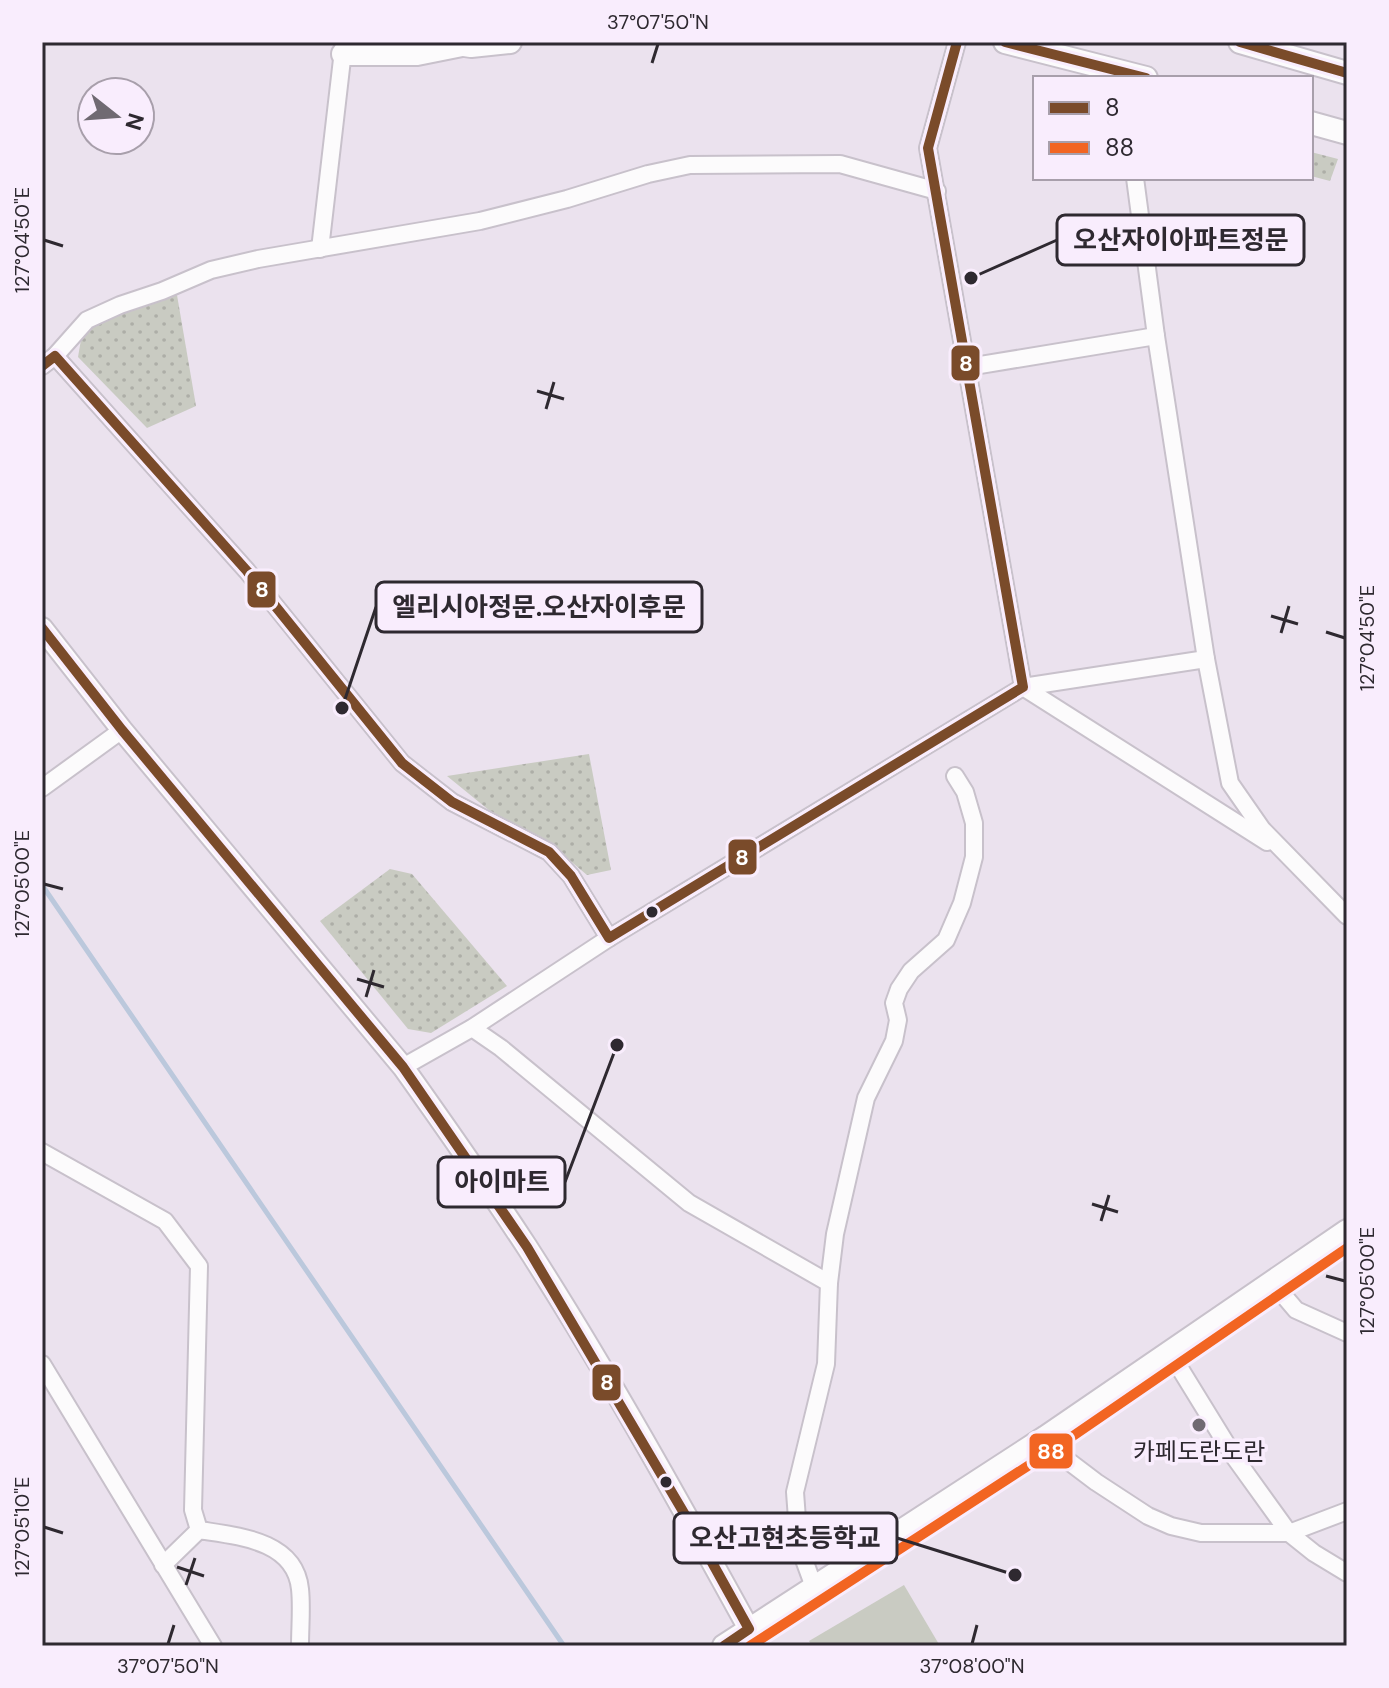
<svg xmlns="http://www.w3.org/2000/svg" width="1389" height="1688" viewBox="0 0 1389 1688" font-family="'DM Sans','Noto Sans KR',sans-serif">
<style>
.grass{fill:url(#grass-dots)}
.garden{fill:#c9cbc2}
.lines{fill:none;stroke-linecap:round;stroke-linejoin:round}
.stream{stroke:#bbc8dc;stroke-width:5}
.minor-casing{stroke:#c8c1cb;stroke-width:20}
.tertiary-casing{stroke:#c8c1cb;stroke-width:24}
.secondary-casing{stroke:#c8c1cb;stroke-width:26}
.minor{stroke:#fcfbfc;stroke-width:16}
.tertiary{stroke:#fcfbfc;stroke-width:20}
.secondary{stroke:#fcfbfc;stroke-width:22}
.bus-1-casing{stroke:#f9edfd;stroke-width:16}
.bus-2-casing{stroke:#f9edfd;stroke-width:16}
.bus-1{stroke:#7a4b2a;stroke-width:10}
.bus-2{stroke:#f26522;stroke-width:10}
.ticks{fill:none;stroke:#2e2930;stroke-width:3}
.bus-dot{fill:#2e2930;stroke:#f9edfd;stroke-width:3}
.poi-dot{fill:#706a72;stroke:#f9edfd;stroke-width:3}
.labels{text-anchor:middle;stroke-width:7;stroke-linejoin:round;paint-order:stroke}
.poi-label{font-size:24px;fill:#2e2930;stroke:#f9edfd}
.leader{fill:none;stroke:#2e2930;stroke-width:3}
.callout-dot{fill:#2e2930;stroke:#f9edfd;stroke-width:3}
.callout{fill:#f9edfd;stroke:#2e2930;stroke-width:3}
.callout-label{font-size:26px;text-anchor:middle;font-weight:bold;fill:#2e2930}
.line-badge{stroke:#f9edfd;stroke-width:3}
.badge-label{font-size:22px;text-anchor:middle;font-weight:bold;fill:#fff}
.neatline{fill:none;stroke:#2e2930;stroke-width:3}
.ticks-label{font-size:20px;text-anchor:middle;fill:#2e2930}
</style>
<defs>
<pattern id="grass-dots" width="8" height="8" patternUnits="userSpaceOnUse" patternTransform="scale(2)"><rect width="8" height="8" fill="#c9cbc2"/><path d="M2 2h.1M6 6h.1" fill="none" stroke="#adaea7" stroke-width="1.8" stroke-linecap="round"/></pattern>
</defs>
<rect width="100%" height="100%" fill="#ebe2ee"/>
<!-- grass -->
<g class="grass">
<polygon points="1311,152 1338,159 1330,181 1311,176"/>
<polygon points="177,295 196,406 147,428 78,357 82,334 113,315"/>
<polygon points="589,754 611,870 587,875 543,838 490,811 447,776"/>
<polygon points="390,869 412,874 507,986 431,1033 408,1029 320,921"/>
</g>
<!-- garden -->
<polygon class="garden" points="904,1585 940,1646 812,1646 809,1641"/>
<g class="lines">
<!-- stream -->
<polyline class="stream" points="42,885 564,1646"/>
<!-- minor casing -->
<g class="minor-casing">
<g id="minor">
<polyline points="1135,178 1156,336 1206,659 1230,783 1262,829 1347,916"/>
<polyline points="320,249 344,42"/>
<polyline points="55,356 247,571 402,763 452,802 549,852 571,876 609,938"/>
<polyline points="42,366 55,356 87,320 120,305 162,291 211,270 258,259 480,221 567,199 648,174 690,165 840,164 937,191"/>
<polyline points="968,367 1156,336"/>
<polyline points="1023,687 1267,842"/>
<polyline points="1023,687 1206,659"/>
<polyline points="42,788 122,730"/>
<polyline points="472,1028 501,1048 689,1203 829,1283 826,1364 795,1492 799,1546 814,1587"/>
<polyline points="403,1067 472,1028 609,938 1023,687 928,148 957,42"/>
<polyline points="42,1152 165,1221 199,1266 193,1510 199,1530"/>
<polyline points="829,1283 835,1234 866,1098 894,1041 898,1020 894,1003 899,989 911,971 946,940 962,903 974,857 974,823 965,792 955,776"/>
<polyline points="1273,1283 1296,1310 1347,1333"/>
<polyline points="1171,1354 1235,1458 1289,1533 1314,1553 1347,1573"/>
<polyline points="42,1364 213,1646"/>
<polyline points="1046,1437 1063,1457 1096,1482 1148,1516 1171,1526 1201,1533 1289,1533 1347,1511"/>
<path d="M163,1565L199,1530C237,1536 295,1540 300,1589C302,1607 300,1627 300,1646"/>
</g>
</g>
<!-- tertiary casing -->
<g class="tertiary-casing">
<path id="tertiary" d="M42,628L122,730L403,1067C445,1126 487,1186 527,1247C606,1370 678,1500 749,1629"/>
</g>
<!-- secondary casing -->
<g class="secondary-casing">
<g id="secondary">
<polyline points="1005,42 1146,78"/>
<polyline points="1240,42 1347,73"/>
<polyline points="451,43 471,46 510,42"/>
<polyline points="343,54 417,54 462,45"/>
<polyline points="1311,123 1347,133"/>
<polyline points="724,1646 1046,1437 1347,1231"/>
</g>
</g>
<!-- minor -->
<use href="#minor" class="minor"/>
<!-- tertiary -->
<use href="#tertiary" class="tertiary"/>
<!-- secondary -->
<use href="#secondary" class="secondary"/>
<!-- bus-1 casing -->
<g class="bus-1-casing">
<g id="bus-1">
<polyline points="1005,42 1146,78"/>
<polyline points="1240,42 1347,73"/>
<polyline points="42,366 55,356 247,571 402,763 452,802 549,852 571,876 609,938 1023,687 928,148 957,42"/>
<polyline points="42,628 122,730 403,1067 527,1247 694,1530 749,1629 724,1646"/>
</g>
</g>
<!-- bus-2 casing -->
<g class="bus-2-casing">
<polyline id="bus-2" points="750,1646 1054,1449 1347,1248"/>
</g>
<!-- bus-1 -->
<use href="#bus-1" class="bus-1"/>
<!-- bus-2 -->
<use href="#bus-2" class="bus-2"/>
</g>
<!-- ticks -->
<path class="ticks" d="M652,63L658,44M44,240L63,246M537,391L564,399M546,409L554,382M1271,616L1298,624M1326,632L1345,638M1281,633L1289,606M44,884L63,889M357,979L384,987M366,997L374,970M1092,1204L1118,1212M1101,1221L1109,1195M1326,1276L1345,1281M44,1527L63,1533M177,1567L204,1576M186,1585L195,1558M168,1644L174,1625M972,1644L977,1625"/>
<!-- markers -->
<g class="bus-dot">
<circle cx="652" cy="912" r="7"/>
<circle cx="666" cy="1482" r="7"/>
</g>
<circle class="poi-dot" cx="1199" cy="1425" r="8"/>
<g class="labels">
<!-- poi labels -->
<g class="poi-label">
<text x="1199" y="1460">카페도란도란</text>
</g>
</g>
<!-- callouts -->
<path class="leader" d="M971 278L1057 240M342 708L376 607M617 1045L565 1182M1015 1575L897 1538"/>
<g class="callout-dot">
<circle cx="971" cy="278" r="8"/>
<circle cx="342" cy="708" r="8"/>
<circle cx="617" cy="1045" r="8"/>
<circle cx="1015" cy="1575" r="8"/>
</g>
<g class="callout">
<rect x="1057" y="215" width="247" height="50" rx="8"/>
<rect x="376" y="582" width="326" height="50" rx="8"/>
<rect x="438" y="1157" width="127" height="50" rx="8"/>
<rect x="674" y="1513" width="223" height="50" rx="8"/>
</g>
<g class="callout-label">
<text x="1181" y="249">오산자이아파트정문</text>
<text x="539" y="616">엘리시아정문.오산자이후문</text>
<text x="502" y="1191">아이마트</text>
<text x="785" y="1547">오산고현초등학교</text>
</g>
<g class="line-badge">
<rect x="950" y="344" width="31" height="38" rx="8" fill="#7a4b2a"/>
<rect x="246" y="570" width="31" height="39" rx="8" fill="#7a4b2a"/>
<rect x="727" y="838" width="31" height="38" rx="8" fill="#7a4b2a"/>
<rect x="591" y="1363" width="31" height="39" rx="8" fill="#7a4b2a"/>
<rect x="1028" y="1432" width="46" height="38" rx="8" fill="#f26522"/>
</g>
<g class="badge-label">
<text x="966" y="371">8</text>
<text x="262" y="597">8</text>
<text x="742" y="865">8</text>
<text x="607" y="1390">8</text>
<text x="1051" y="1459">88</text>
</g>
<!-- border -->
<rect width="1389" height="1688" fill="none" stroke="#f9edfd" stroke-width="88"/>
<!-- legend -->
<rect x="1033" y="76" width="280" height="104" fill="#f9edfd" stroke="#a89fab" stroke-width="2"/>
<rect x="1049" y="102" width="40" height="12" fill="#7a4b2a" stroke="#a89fab" stroke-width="2"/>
<text x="1105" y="116" font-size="24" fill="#2e2930">8</text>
<rect x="1049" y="142" width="40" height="12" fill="#f26522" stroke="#a89fab" stroke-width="2"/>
<text x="1105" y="156" font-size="24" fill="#2e2930">88</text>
<!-- north arrow -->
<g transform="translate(116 116) rotate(107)"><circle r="38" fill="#f9edfd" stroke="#a89fab" stroke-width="2"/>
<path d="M0-6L14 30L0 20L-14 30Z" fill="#706a72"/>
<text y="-12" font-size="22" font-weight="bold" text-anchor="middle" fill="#2e2930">N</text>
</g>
<rect x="44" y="44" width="1301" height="1600" class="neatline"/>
<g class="ticks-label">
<text x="658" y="29">37°07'50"N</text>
<text transform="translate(22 240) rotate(-90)" y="7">127°04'50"E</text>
<text transform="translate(1367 638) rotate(-90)" y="7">127°04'50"E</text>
<text transform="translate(22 884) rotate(-90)" y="7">127°05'00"E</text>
<text transform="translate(1367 1281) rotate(-90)" y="7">127°05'00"E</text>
<text transform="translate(22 1527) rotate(-90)" y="7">127°05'10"E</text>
<text x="168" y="1673">37°07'50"N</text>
<text x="972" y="1673">37°08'00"N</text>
</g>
</svg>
